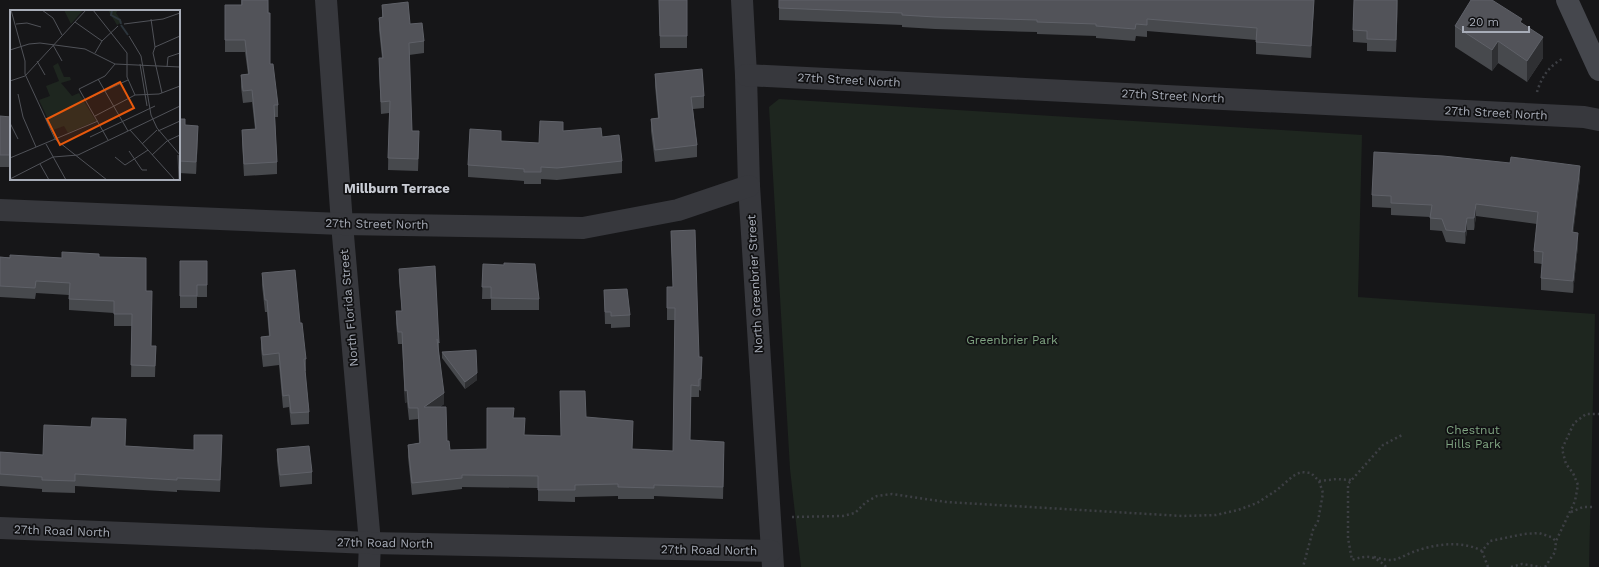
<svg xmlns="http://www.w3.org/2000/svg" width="1599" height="567" viewBox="0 0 1599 567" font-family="'Work Sans',sans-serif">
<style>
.green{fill:#1e261f}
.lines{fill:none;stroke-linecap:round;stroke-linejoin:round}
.path{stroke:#3d3f44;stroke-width:2.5;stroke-dasharray:2 3;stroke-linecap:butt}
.street{stroke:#37383d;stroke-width:22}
.secondary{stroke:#45474d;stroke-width:22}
.wall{fill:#47494d}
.shaded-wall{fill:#2f3033}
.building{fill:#525359;stroke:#5f6168}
.labels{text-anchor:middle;stroke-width:3.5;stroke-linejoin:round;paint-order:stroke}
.street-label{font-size:12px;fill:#a8adb8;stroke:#111113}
.park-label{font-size:12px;fill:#7fa381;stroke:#111113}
.neighbourhood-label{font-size:13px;font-weight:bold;fill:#c9ccd4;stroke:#111113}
.inset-river{fill:none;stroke:#2c353c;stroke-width:2}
.inset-road{fill:none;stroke:#505258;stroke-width:1}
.view{fill:#e8590c;fill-opacity:0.15;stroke:#e8590c;stroke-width:2}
.inset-edge{fill:none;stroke:#a8adb8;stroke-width:2}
</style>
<rect width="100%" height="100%" fill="#161618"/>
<!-- green -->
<polygon class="green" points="779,99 1362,135 1358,297 1595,314 1589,567 801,567 790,469 769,107"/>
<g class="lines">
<!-- path -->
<g class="path">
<path d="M1537,92C1541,78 1549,66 1562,59"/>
<polyline points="1319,481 1337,479 1351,480"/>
<polyline points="1571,512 1583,507 1593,507"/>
<polyline points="792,517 843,516 855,513 866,502 877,496 892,494 946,502 1182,516 1216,515 1238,510 1257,503 1277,490 1293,476 1301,472 1311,473 1319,481 1323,493 1318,521 1313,530 1303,567"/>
<polyline points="1482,551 1488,567"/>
<path d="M1374,557C1379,558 1385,560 1390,560C1398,560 1405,555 1413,552C1434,544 1462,540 1482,551L1490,541L1524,534L1539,533L1551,537L1556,541"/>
<path d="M1386,567C1375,555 1366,555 1352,560L1348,538V484L1383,445L1402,435"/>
<polyline points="1511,567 1522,564 1541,567"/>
<polyline points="1545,567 1555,552 1556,541 1575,501 1578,485 1573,473 1566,464 1562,449 1574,423 1586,414 1599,414"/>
</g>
<!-- street -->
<g class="street">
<polyline points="326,0 342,224 370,543 369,567"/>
<polyline points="742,0 746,75 749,186 773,567"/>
<polyline points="746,75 1584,117 1599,120"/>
<polyline points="0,210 342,224 583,228 678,210 749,186"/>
<polyline points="0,528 370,543 771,551"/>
</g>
<!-- secondary -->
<polyline class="secondary" points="1567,0 1599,70"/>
</g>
<!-- wall -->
<g class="wall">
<polygon points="241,0 268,0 270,64 278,105 278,117 275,117 277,162 277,174 244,176 242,142 242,130 255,129 252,102 243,103 241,87 241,75 248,74 245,52 225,52 225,5 241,5"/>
<polygon points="659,0 687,0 687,48 660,48"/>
<polygon points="779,0 1314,0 1314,4 1311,58 1256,54 1256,40 1147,31 1147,37 1136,36 1135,41 1096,38 1096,36 1037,34 1037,32 935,29 902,27 902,25 779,20"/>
<polygon points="1398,0 1396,52 1367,51 1367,43 1353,42 1353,30"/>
<polygon points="382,5 410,24 424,41 424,53 409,55 412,131 419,143 418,171 388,170 389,113 381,114 379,70 379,58 382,58 379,30 379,18 382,17"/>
<polygon points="1522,23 1543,58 1527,82 1498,63 1492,71 1455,47 1455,26"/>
<polygon points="655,74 704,96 704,108 693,109 697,145 697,157 655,162 651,131 651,119 658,118 655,86"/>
<polygon points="0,116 11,117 11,167 0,167"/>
<polygon points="179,119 198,138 196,174 179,173"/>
<polygon points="563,131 602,137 622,161 622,173 557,180 541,179 541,184 524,184 524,181 468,177 468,165 501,141 539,143"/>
<polygon points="1580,178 1573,232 1578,245 1573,293 1541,290 1541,278 1542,264 1534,263 1534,251 1537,224 1476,216 1474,230 1467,230 1465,244 1446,242 1442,231 1430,230 1430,217 1391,215 1391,208 1372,207 1372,195"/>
<polygon points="671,231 699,357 702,357 701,391 699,390 699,397 691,397 690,440 724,454 723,499 654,496 654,499 618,499 618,496 575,497 575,502 538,501 538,488 462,487 462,489 412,495 408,457 408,445 419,443 418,419 409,420 407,402 405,403 402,344 398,344 396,323 396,311 402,311 399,281 399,269 439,343 439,355 439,354 444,404 440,407 447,441 450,450 487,449 514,418 524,435 561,436 586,417 633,432 632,449 673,451 675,320 667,320 667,287 673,287"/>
<polygon points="0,257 62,258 99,257 146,291 152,302 151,346 156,346 155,377 131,377 132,326 114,326 114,313 69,310 69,295 36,293 35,299 0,297"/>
<polygon points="180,261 207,261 207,297 197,297 197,308 180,308"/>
<polygon points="483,264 539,299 539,310 491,310 491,299 482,299"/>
<polygon points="262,273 300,323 306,359 306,371 305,371 309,412 309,424 291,425 289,407 283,408 279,365 263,367 261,349 261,337 269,336 267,312 265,312 262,285"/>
<polygon points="604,290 630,315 630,327 611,328 611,324 605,324"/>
<polygon points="442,352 477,380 465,389 442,358"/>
<polygon points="126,431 125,446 194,450 222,447 220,492 177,490 177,492 75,486 75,493 42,492 42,489 0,486 0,452 43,455"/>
<polygon points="277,449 312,472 312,484 280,487 277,461"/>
</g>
<!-- shaded-wall -->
<g class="shaded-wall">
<polygon points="1314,0 1314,4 1311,58 1311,46"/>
<polygon points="1397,0 1398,0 1396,52 1396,40"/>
<polygon points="1543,37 1543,58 1527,82 1527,61"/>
<polygon points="1498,41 1498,63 1492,71 1492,50"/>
<polygon points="198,126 198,138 196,174 196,162"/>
<polygon points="1580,166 1580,178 1572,244 1572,232"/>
<polygon points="1476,204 1476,216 1474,230 1474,218"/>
<polygon points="1467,218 1467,230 1465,244 1465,232"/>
<polygon points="1578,233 1578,245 1573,293 1573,281"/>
<polygon points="477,373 477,380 465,389 465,382"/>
<polygon points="407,390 407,402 405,403 405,391"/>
<polygon points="444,393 444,404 424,419 424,407"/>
<polygon points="222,435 222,447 220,492 220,480"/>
</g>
<!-- building -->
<g class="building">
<polygon points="242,0 268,0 268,13 270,13 270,64 273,64 278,105 274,105 277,162 244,164 242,130 256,129 252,90 243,91 241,75 249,74 245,40 225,40 225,5 242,5"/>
<polygon points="659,0 687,0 687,36 660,36"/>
<polygon points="779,0 1314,0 1311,46 1256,42 1257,28 1147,19 1147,25 1136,24 1135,29 1096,26 1096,24 1037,22 1037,20 935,17 902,15 902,13 779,8"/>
<polygon points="1354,0 1397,0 1396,40 1367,39 1367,31 1353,30"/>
<polygon points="1471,0 1492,0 1522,19 1520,22 1543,37 1527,61 1498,41 1492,50 1455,26"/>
<polygon points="408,2 410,24 422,23 424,41 409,43 412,131 419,131 418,159 388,158 390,101 381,102 379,58 383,58 379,18 383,17 382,5"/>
<polygon points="702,69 704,96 691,97 697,145 655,150 651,119 659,118 655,74"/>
<polygon points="0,116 11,117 11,155 0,155"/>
<polygon points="179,119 185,119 185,125 198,126 196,162 179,161"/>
<polygon points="540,121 563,122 563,131 601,128 602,137 619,135 622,161 557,168 541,167 541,172 524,172 524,169 468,165 470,129 501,131 501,141 539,143"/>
<polygon points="1374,152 1443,156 1510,163 1511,157 1580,166 1572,232 1578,233 1573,281 1541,278 1543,252 1534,251 1538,212 1476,204 1474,218 1467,218 1465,232 1446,230 1442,219 1430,218 1432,205 1391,203 1391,196 1372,195"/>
<polygon points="695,230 699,357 702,357 701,379 699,379 699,386 691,385 690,440 724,442 723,487 654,485 654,488 618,487 618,484 575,485 575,490 538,490 538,476 462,475 462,478 412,483 408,445 420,443 418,408 409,408 407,390 405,391 402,332 398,332 396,311 402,311 399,269 435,266 439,343 437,339 444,393 424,407 446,407 447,441 449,441 450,450 487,449 487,408 514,408 513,418 525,418 524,435 561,436 560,391 585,391 586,417 633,421 632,449 673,451 675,308 667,308 667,287 673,287 671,231"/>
<polygon points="62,252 99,254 99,257 146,258 146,291 152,291 151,346 156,346 155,366 131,365 132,314 114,314 114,301 69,299 70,283 36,281 35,288 0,286 0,257 10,258 10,255 62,258"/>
<polygon points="180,261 207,261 207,285 197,285 197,296 180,296"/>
<polygon points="504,263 535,264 539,299 491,298 491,287 482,287 483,264 504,265"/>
<polygon points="295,270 300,323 302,323 306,359 304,359 309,412 291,413 289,395 283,396 279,353 263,355 261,337 270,336 267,300 265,300 262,273"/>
<polygon points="627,289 630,315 611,316 611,312 605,312 604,290"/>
<polygon points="476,350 477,373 465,382 442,352"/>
<polygon points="92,418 126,419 125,446 194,450 194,435 222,435 220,480 177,478 177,480 75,474 75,481 42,480 42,477 0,474 0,452 43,455 44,425 91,427"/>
<polygon points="309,446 312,472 280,475 277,449"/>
</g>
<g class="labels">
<!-- street labels -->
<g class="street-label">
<text transform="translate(849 80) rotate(3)" y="4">27th Street North</text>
<text transform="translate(1173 96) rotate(3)" y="4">27th Street North</text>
<text transform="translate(1496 113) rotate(3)" y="4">27th Street North</text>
<text transform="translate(377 224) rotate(1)" y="4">27th Street North</text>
<text transform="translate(755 284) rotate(-93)" y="4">North Greenbrier Street</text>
<text transform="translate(349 308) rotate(-95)" y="4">North Florida Street</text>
<text transform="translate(62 531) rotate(2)" y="4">27th Road North</text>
<text transform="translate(385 543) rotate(1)" y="4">27th Road North</text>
<text transform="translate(709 550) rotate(1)" y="4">27th Road North</text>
</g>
<!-- park labels -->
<g class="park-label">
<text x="1012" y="344">Greenbrier Park</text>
<text x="1473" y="434">Chestnut<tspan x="1473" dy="14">Hills Park</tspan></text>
</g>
<!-- neighbourhood labels -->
<g class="neighbourhood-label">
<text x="397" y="193">Millburn Terrace</text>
</g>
</g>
<!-- overview -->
<g transform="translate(10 10)">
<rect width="170" height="170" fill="#161618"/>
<path d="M54,0H73L61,14ZM98,0H108L106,3L112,12L107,15ZM48,53L54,67H60L61,70L51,73L62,86L69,83L86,111L58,123L54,116L43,120L29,90L40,86L36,76L49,71L43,56Z" fill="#1e261f"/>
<path class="inset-river" d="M102,0L101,5L110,10L111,14M111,15L118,25"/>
<path class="inset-road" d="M1,0L15,51V64L45,129L97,170M32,0L43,8L52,25M83,0L117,43V67L125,85M141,9L145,37L143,43L152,83M65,12L92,31M6,14L17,13L31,17M114,14L153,9L170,3M119,26L131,46L141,105L147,118L170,145M43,35L52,51M145,37L170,26M0,40L19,34L30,33L75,39L105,54L170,57M85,43L92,31L108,16M27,51L35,65M130,54L137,96M157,57L158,47L170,43M88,69L118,121M0,71L15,66L76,0M8,84L13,107L26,137M75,90L118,70M85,106L125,85L149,84L170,76M0,113L8,129M120,120L165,170M148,121L170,111M80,127L145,96M98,130L69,79L95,66L105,54M36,134L56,170M132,134L147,120M119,141L132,160H137M142,145L157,131L170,125M168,145L169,170M105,147L115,155L138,140M0,148L88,111M30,154L39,170M0,169L43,147L68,145L170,96"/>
<path class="view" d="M110,72L124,98L50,135L37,109Z"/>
<rect width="170" height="170" class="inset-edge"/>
</g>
<!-- scale -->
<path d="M1463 26v6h66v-6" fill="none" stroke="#a8adb8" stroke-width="2"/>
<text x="1469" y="26" font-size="12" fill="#a8adb8" stroke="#111113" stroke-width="3" paint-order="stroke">20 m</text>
</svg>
